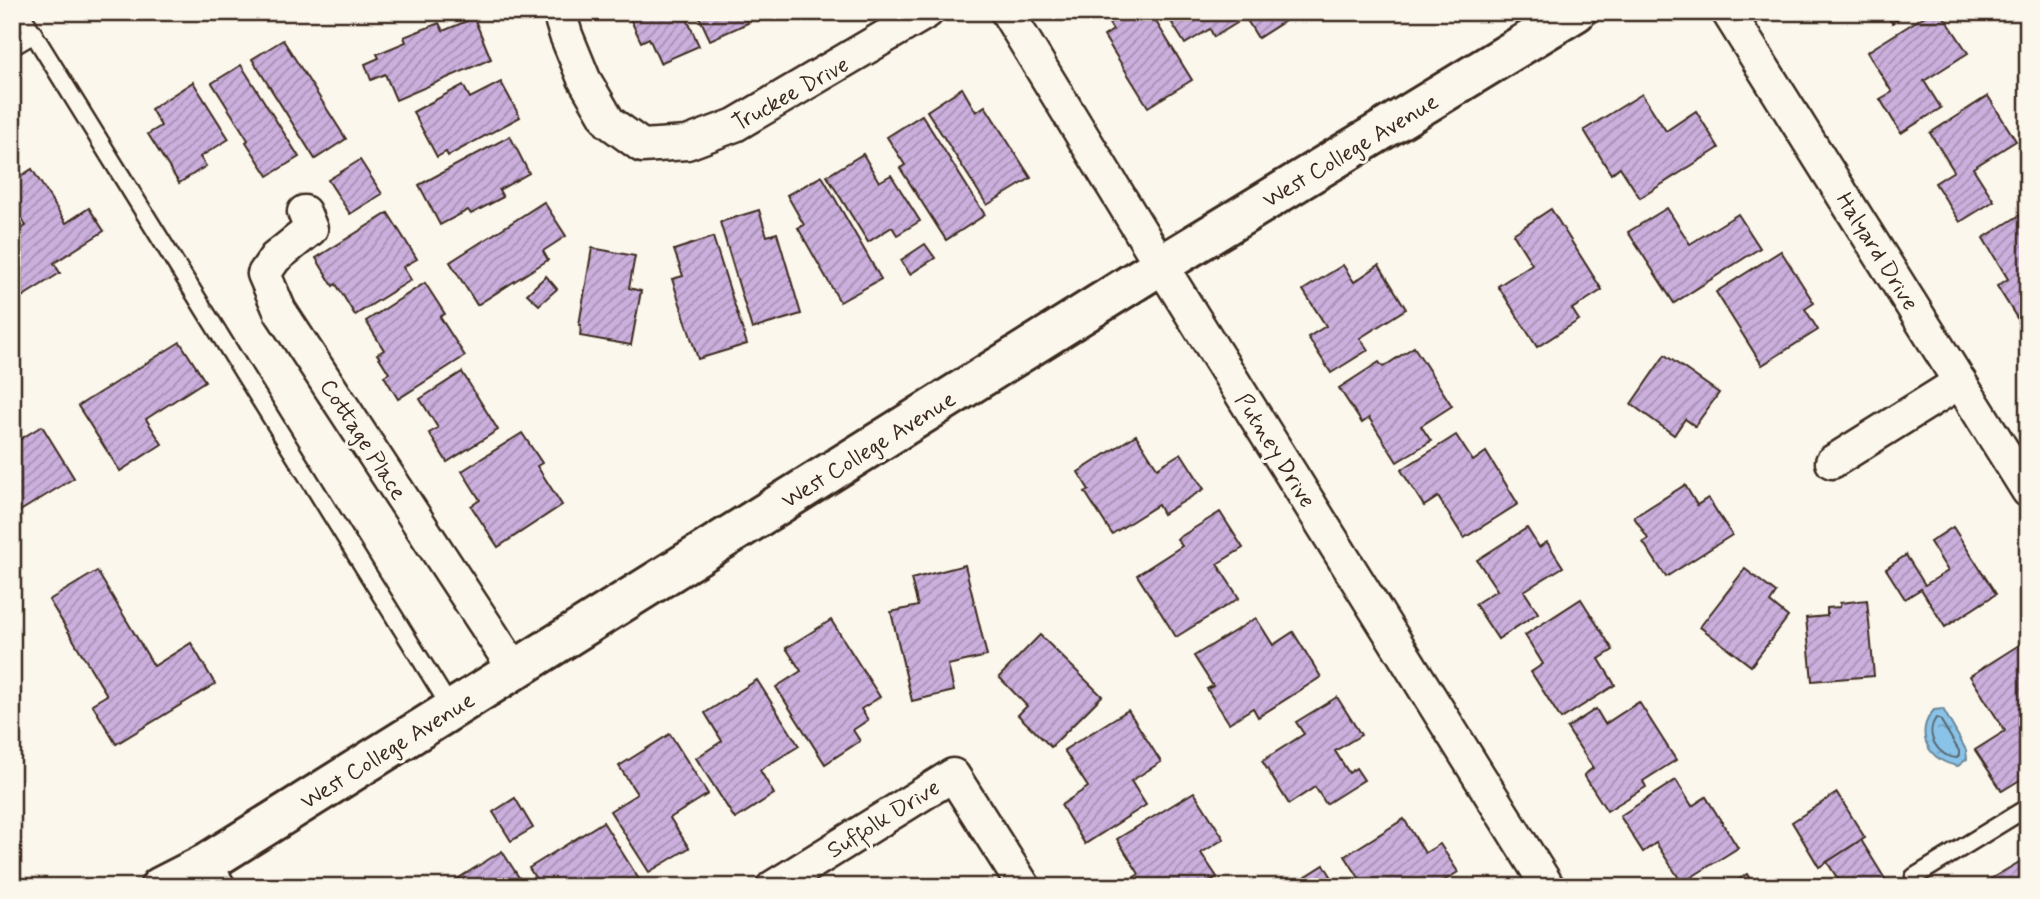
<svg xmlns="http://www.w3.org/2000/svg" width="2040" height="899" viewBox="0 0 2040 899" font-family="Mynerve,sans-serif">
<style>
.water{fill:url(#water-ripples);stroke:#6a8697;stroke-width:2}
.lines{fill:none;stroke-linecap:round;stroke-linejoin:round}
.shore{stroke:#5a676f;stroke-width:2}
.building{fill:url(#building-hatch);stroke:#3b2a1e;stroke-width:2}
.lane-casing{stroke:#3b2a1e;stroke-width:21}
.street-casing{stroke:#3b2a1e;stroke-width:37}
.secondary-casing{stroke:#3b2a1e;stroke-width:44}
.lane{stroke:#fbf7ec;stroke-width:16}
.street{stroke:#fbf7ec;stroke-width:32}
.secondary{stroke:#fbf7ec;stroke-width:38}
.labels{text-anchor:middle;stroke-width:6;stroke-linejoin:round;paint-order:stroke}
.street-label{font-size:23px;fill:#3b2a1e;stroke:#fbf7ec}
</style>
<defs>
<pattern id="water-ripples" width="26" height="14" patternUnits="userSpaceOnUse" patternTransform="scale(1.75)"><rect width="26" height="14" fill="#89c3e8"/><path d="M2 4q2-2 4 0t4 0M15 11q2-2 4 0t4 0" fill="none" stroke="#719fbb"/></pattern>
<pattern id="building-hatch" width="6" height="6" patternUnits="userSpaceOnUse" patternTransform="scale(1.75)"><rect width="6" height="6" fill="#cbafdd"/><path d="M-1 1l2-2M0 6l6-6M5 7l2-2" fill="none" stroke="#a68fb3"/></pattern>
</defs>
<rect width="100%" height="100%" fill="#fbf7ec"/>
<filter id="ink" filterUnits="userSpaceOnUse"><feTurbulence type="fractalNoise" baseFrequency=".0143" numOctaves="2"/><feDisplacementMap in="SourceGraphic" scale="14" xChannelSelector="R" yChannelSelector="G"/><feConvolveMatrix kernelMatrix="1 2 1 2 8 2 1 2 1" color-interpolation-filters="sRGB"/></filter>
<g filter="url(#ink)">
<!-- water -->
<path class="water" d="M1943,709L1966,750L1967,759L1958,766C1929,762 1913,733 1934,710Z"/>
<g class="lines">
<!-- shore -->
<path class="shore" d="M1936,718L1940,719L1959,751V755L1957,758C1938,757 1924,735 1936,718Z"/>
</g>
<!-- building -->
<g class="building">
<polygon points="627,12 684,12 699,46 660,63 649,38 641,42"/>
<polygon points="697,12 744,12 748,23 710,40"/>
<polygon points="1102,12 1150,12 1192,80 1148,107 1104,36 1113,30"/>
<polygon points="1165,12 1230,12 1237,23 1214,37 1210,29 1185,44"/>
<polygon points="1242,12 1299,12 1258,38"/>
<polygon points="1885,12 1908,12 1892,23"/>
<polygon points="1931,12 1941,12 1968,53 1924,81 1941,108 1901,133 1880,99 1892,92 1867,52"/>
<polygon points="474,18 491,59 396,100 385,74 371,80 365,64 379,58 377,54 406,42 404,37 439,23 443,31"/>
<polygon points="283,40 346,139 315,159 252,59"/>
<polygon points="241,65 299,157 268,176 246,142 248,140 212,83"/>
<polygon points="193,82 229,139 200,157 206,166 179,183 148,134 161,126 151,109"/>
<polygon points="501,82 520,117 448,156 446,152 437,157 413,112 463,85 470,98"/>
<polygon points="962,88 976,112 985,106 1031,178 987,205 927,111"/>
<polygon points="1642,94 1666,131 1696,111 1719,148 1640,198 1620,167 1611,174 1584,130"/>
<polygon points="1988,96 2016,141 1973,168 1994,201 1960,222 1935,183 1954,171 1930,133"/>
<polygon points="922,115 985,215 946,240 900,168 905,165 887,137"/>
<polygon points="510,136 529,173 499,190 503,197 471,214 468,210 440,225 419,185"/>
<polygon points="863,154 879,182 891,175 920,221 897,235 892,227 868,242 827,176"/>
<polygon points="360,160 382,194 350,214 328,180"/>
<polygon points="32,169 66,223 89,208 104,231 54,263 60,273 12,303 12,234 26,226 12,205 12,182"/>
<polygon points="822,176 881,279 840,302 798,228 804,225 787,195"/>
<polygon points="544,202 566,236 543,251 548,260 477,305 450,262"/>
<polygon points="1667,208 1690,244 1738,214 1760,248 1674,303 1628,232"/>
<polygon points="1551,209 1602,290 1572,309 1579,320 1537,347 1498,286 1532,264 1513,234"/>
<polygon points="759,210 767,236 777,233 801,314 752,329 720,222"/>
<polygon points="2028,210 2028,311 2017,318 1997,286 2008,279 1983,238"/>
<polygon points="388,213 417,259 403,267 411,280 355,315 336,284 333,286 316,258"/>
<polygon points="713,237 747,344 698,359 672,279 683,276 674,250"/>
<polygon points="925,244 935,258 910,274 901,260"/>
<polygon points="592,248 635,256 629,288 641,291 631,345 580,336 581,325 579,325"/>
<polygon points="1781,251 1814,303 1805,309 1818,330 1762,365 1716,292"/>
<polygon points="1343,265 1354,282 1379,265 1406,309 1360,338 1368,350 1331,373 1308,337 1326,326 1303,290"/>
<polygon points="546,276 557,289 539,305 527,294"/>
<polygon points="425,283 445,314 440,317 465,356 398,399 384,376 389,373 377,354 384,350 366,321"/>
<polygon points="180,342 205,381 146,419 162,444 120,471 78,406"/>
<polygon points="1414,347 1452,406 1421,426 1431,441 1397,462 1369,418 1362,423 1339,388 1379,362 1383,367"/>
<polygon points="1665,355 1719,393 1695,426 1685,419 1674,435 1631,404"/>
<polygon points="462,372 498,430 447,462 429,433 438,428 420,399"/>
<polygon points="42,426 74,478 12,516 12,444"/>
<polygon points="522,433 542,463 537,466 562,505 498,547 471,506 480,500 462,471"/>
<polygon points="1136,435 1157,468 1181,453 1204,489 1163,514 1158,505 1112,534 1085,492 1089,490 1078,472"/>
<polygon points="1456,435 1473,461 1486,452 1518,504 1464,538 1438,497 1424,506 1401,470"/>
<polygon points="1685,485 1697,505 1708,498 1732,535 1666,577 1643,542 1648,539 1634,517"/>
<polygon points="1220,512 1243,548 1217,564 1239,598 1176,637 1137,575 1182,546 1177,539"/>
<polygon points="1953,527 1996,594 1945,627 1921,589 1905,599 1886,569 1906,555 1925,585 1948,571 1930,542"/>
<polygon points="1527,528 1539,547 1547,542 1563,567 1524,591 1538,613 1498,639 1475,604 1497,590 1477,560"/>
<polygon points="965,565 987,656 948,665 954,691 912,701 891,612 918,606 911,579"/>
<polygon points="1745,569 1776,593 1770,602 1788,617 1751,666 1700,627"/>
<polygon points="97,571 154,666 191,643 215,684 116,744 92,704 107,695 49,600"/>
<polygon points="1581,599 1613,650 1599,659 1615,685 1561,719 1531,672 1543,664 1525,635"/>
<polygon points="1867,600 1874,676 1812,681 1806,618 1827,616 1827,608 1840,607 1840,603"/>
<polygon points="1256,618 1273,645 1293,632 1321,677 1258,717 1253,708 1229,723 1207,689 1213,686 1194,656"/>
<polygon points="831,620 880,697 861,709 868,720 853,730 860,741 825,764 776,687 801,671 786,648"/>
<polygon points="1040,635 1102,696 1051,747 1018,715 1027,706 999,677"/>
<polygon points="2019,645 2028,658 2028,775 2002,791 1975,750 2005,731 1970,676"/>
<polygon points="757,680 799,746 760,770 774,794 735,819 696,758 722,741 705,713"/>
<polygon points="1337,697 1361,735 1335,751 1349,773 1356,768 1364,780 1326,804 1315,787 1289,804 1262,761 1304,734 1296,722"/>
<polygon points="1639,702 1676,760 1643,781 1646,787 1607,811 1584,775 1593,768 1567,728 1596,709 1605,724"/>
<polygon points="1128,710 1161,762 1131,781 1146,805 1085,844 1061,805 1088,787 1064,750"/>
<polygon points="670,734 708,794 670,818 689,848 649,872 610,811 637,794 619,766"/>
<polygon points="1676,780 1692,806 1706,797 1738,848 1682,883 1656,843 1643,852 1620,816"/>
<polygon points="1194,792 1224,839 1201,853 1217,877 1201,887 1119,887 1139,874 1117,839"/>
<polygon points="1837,793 1865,838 1819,867 1792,822"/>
<polygon points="515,798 533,828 511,841 493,812"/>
<polygon points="1404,819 1425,853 1440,844 1458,872 1434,887 1365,887 1345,856"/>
<polygon points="603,822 640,881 631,887 541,887 529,868"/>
<polygon points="1861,840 1890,887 1843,887 1827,862"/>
<polygon points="502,851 525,887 461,887 457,879"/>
<polygon points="2028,857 2028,887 1984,887 1982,884"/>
<polygon points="1324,865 1338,887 1289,887"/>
<polygon points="1747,874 1755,887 1728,887"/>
</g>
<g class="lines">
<!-- lane casing -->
<g class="lane-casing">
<g id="lane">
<polyline points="20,12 452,710"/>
<polyline points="12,47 34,34"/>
<polyline points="1914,877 2028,807"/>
</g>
</g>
<!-- street casing -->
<g class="street-casing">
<g id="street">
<polyline points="559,12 566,35 584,79 609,122 642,146 687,143 735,125 927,12"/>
<polyline points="1007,12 1161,265 1548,887"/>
<polyline points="1728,12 2028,491"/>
<polyline points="304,212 311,229 275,258 264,274 280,311 515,670"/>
<polyline points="1832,462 1960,382"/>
<polyline points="205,864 219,887"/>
<polyline points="773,887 953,775 1024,887"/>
</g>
</g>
<!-- secondary casing -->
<g class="secondary-casing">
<polyline id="secondary" points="160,887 205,864 1161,265 1576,12"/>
</g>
<!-- lane -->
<use href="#lane" class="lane"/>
<!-- street -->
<use href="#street" class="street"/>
<!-- secondary -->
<use href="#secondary" class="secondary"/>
</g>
</g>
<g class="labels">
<!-- street labels -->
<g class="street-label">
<text transform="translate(790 93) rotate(-29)" y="8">Truckee Drive</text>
<text transform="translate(1350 150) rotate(-31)" y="8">West College Avenue</text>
<text transform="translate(1878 251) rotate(58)" y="8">Halyard Drive</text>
<text transform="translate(364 439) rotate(57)" y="8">Cottage Place</text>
<text transform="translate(868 449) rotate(-32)" y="8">West College Avenue</text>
<text transform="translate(1276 450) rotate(58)" y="8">Putney Drive</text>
<text transform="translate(387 750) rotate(-32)" y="8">West College Avenue</text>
<text transform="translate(883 818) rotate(-32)" y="8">Suffolk Drive</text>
</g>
</g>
<!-- margin -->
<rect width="2040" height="899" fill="none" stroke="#fbf7ec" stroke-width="42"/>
<rect x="21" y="21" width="1998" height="857" fill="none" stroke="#3b2a1e" stroke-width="2.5" filter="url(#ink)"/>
</svg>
